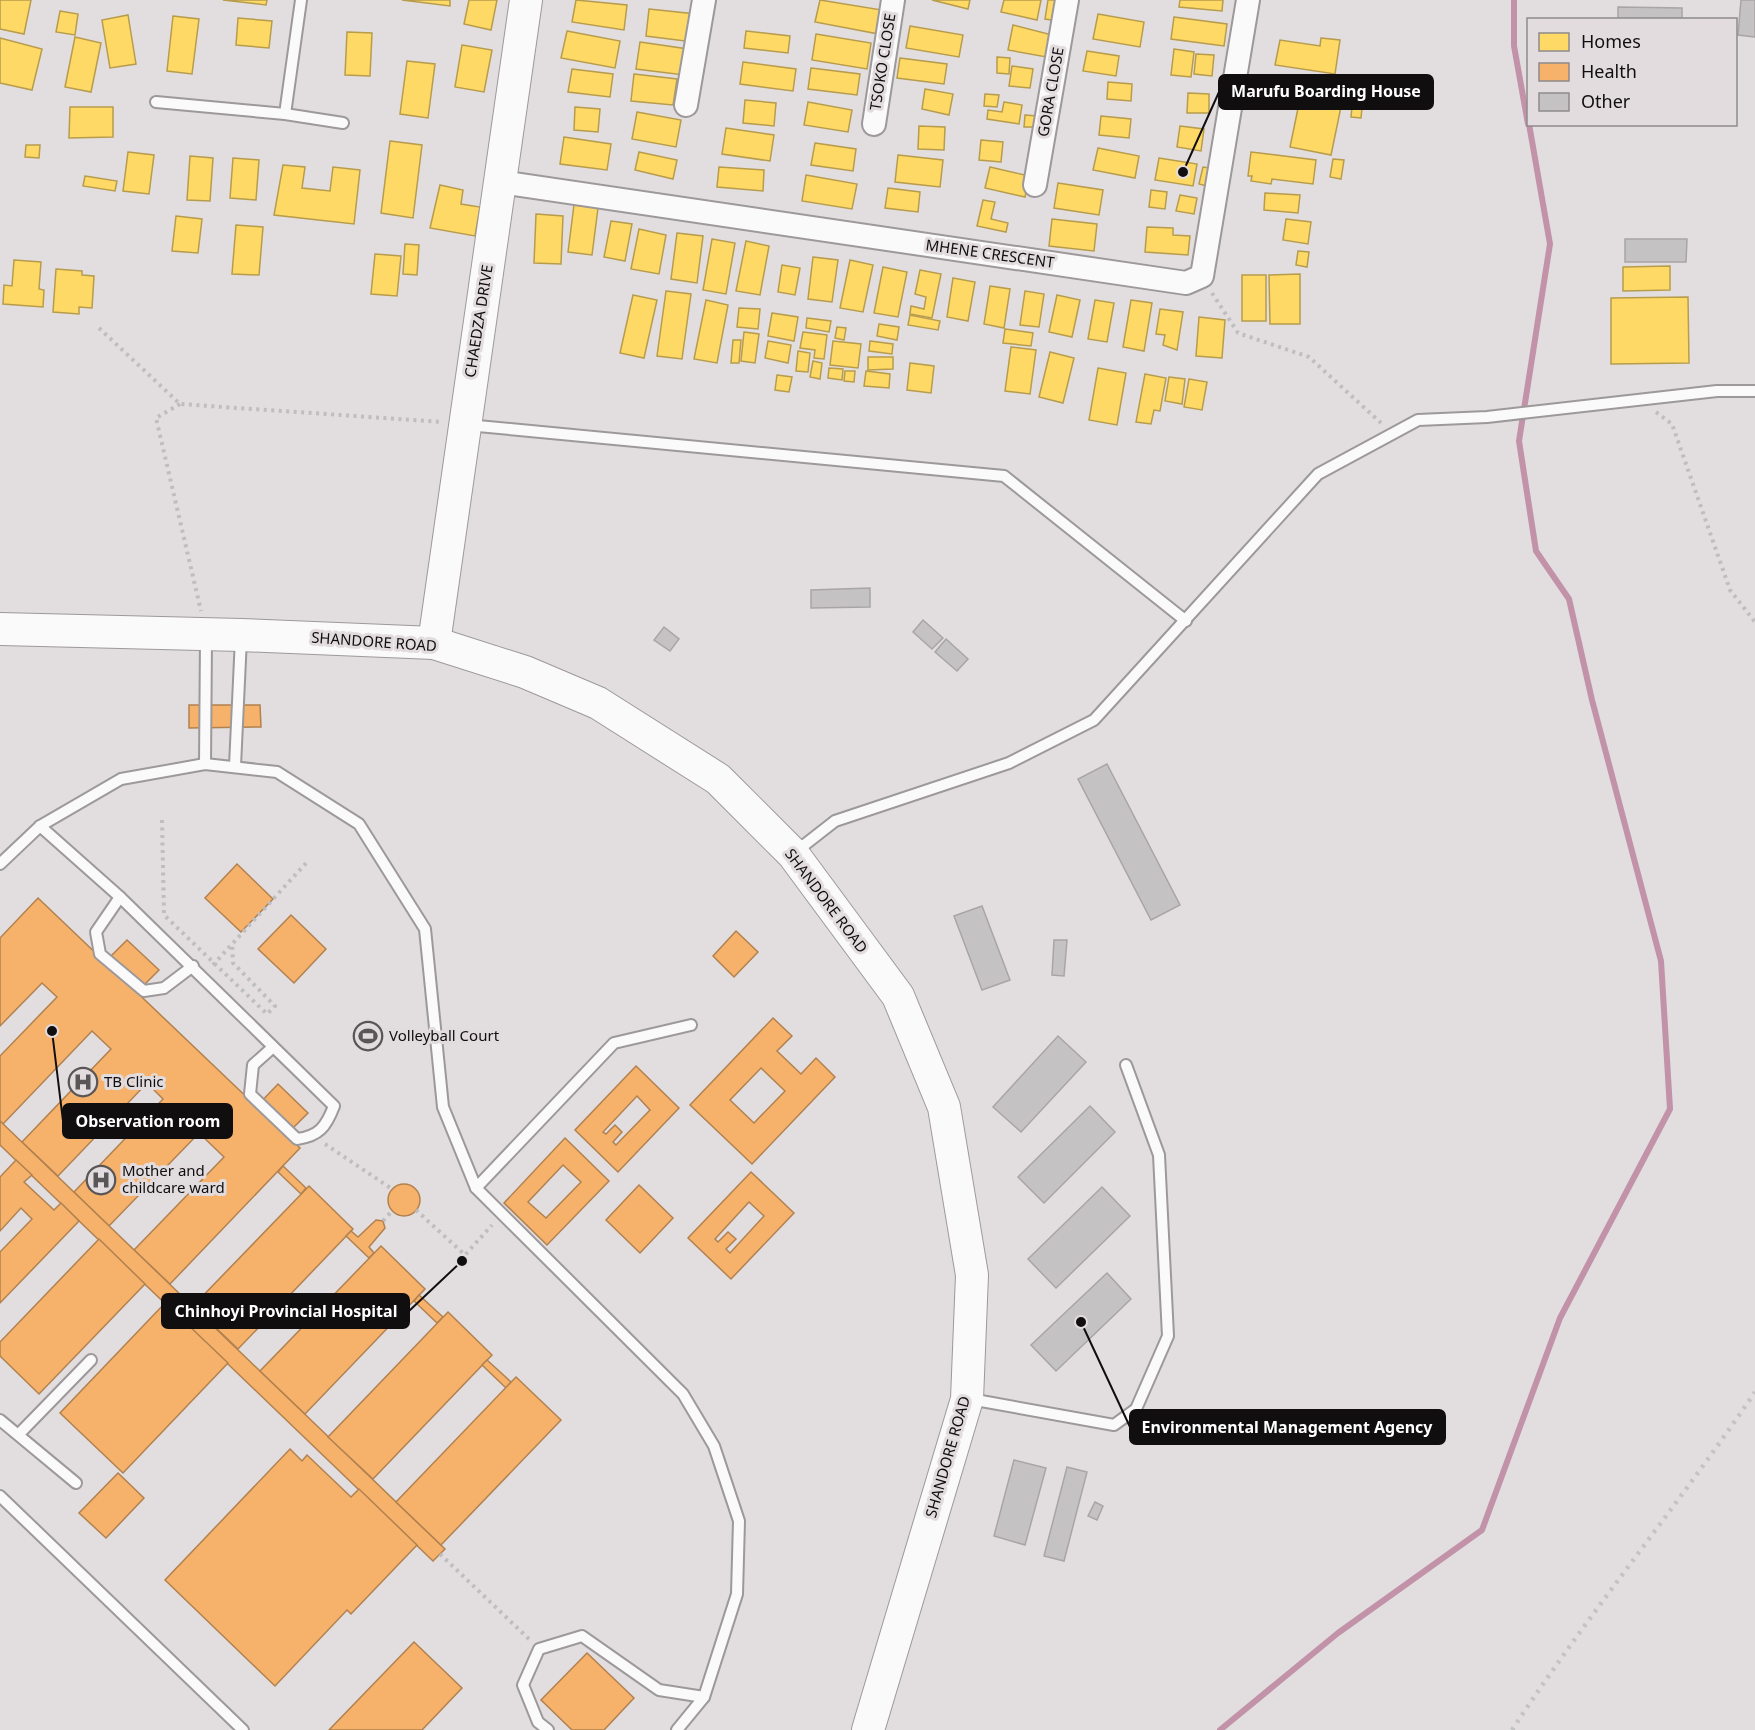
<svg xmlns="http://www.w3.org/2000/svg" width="1755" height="1730" viewBox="0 0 1755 1730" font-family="'Noto Sans',sans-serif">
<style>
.homes{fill:#ffd966;stroke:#b79c4c;stroke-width:1.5}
.health{fill:#f6b26b;stroke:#b1814f;stroke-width:1.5;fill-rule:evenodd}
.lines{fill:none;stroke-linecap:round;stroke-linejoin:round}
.stream{stroke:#c192a8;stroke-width:6}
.building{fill:#c5c2c3;stroke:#a9a5a7;stroke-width:1.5}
.lane-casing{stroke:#9d999a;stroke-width:14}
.street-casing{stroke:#9d999a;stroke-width:26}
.secondary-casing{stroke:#9d999a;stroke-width:34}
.path{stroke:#bfbebe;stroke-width:4;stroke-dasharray:3 4.5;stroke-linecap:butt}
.lane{stroke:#fbfafa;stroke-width:10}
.street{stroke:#fbfafa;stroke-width:22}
.secondary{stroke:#fbfafa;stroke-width:32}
.rail{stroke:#c3c3c3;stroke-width:4.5;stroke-dasharray:3 6;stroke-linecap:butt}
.labels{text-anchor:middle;stroke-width:6;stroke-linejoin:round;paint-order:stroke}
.street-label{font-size:15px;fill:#100e0f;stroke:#e3dcdf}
.poi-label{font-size:15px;fill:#100e0f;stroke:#e3dcdf;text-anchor:start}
.leader{fill:none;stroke:#100e0f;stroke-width:2}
.callout-dot{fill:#100e0f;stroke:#e3dcdf;stroke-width:2}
.callout{fill:#100e0f;stroke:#100e0f;stroke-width:2}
.callout-label{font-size:16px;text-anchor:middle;font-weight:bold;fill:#fff}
</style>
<rect width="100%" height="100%" fill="#e2dddf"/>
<!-- homes -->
<g class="homes">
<polygon points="0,0 31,0 24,34 0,29"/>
<polygon points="223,0 267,0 266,5"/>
<polygon points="402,0 450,0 450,6"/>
<polygon points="469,0 497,0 491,30 464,24"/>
<polygon points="576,0 627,5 624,30 572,22"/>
<polygon points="820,0 888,11 884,35 815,22"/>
<polygon points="932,0 970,0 968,9"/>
<polygon points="1004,0 1041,0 1037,20 1001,12"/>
<polygon points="1048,0 1062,0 1058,21 1045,19"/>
<polygon points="1180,0 1223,0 1222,11 1179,7"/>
<polygon points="649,9 696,14 693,42 646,36"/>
<polygon points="60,11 78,14 75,35 56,32"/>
<polygon points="1098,14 1144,22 1140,47 1093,39"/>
<polygon points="128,15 136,64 110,68 102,20"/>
<polygon points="173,16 199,19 192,74 167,71"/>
<polygon points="1174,17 1227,24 1224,46 1171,39"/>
<polygon points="238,18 272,21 269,48 236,45"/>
<polygon points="1013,25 1056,36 1052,58 1008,50"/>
<polygon points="910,26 963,35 959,57 906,48"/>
<polygon points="567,31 620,41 615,68 561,58"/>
<polygon points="746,31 790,36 788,53 744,48"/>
<polygon points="347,32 372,33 370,76 345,75"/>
<polygon points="816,34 871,43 867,69 812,60"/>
<polygon points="75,37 101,43 91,92 65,87"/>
<polygon points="0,38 42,49 32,90 0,83"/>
<polygon points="1321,38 1340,40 1335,74 1275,65 1280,40 1320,46"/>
<polygon points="640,42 688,49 684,75 636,69"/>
<polygon points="462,45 492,50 484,92 455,87"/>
<polygon points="1174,49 1194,52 1191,77 1171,75"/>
<polygon points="1087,51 1119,56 1116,76 1083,71"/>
<polygon points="1196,54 1214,55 1212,76 1194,74"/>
<polygon points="997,57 1010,58 1009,74 997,73"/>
<polygon points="900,58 947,64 944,84 897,78"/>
<polygon points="407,61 435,64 428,118 400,114"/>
<polygon points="743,62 796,69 793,91 740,84"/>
<polygon points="1012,66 1033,69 1030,88 1009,86"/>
<polygon points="811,68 860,74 857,95 808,89"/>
<polygon points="572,69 613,74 610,97 568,92"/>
<polygon points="634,74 677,79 673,105 631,101"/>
<polygon points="1108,82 1132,84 1131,101 1107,99"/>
<polygon points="925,89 953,94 949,115 922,109"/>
<polygon points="1188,93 1209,94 1209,113 1187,113"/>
<polygon points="985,94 999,95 997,107 984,106"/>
<polygon points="1301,94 1342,102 1331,155 1290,147"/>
<polygon points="745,100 776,103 774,126 743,123"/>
<polygon points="808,102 852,110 848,132 804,125"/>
<polygon points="1004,102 1022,105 1019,124 987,119 988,110 1002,112"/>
<polygon points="70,107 113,107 113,137 69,138"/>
<polygon points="575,107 600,109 598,132 574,130"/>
<polygon points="1352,107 1362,108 1361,118 1351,117"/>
<polygon points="637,112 681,120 676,147 632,139"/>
<polygon points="1025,115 1037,116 1036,127 1024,127"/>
<polygon points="1101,116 1131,119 1129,138 1099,135"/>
<polygon points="919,126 945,127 944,150 918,149"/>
<polygon points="1180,126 1204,129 1201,151 1177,147"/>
<polygon points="726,128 774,135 770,161 722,154"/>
<polygon points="564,137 611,144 607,170 560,164"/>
<polygon points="981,140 1003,142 1001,162 979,160"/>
<polygon points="390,141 422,145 413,218 381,213"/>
<polygon points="815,143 856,149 853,171 811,165"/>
<polygon points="26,145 40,145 39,158 25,157"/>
<polygon points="1098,148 1139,156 1135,178 1093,170"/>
<polygon points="128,152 154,155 149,194 123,191"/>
<polygon points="639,152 677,160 673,179 635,170"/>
<polygon points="1251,152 1316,160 1313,184 1272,179 1271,184 1251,181 1252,176 1248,176"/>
<polygon points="898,155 943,160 940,187 895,182"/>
<polygon points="190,156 213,158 210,201 187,200"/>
<polygon points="233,158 259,160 256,200 230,198"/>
<polygon points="1159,158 1197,164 1193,186 1155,180"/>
<polygon points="1333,159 1344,160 1341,179 1330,177"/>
<polygon points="283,165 305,167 302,188 330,191 333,167 360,170 354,224 274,215"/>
<polygon points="719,167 764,170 763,191 717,187"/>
<polygon points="990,167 1029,176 1025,197 985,188"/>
<polygon points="1203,167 1215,169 1211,187 1199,184"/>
<polygon points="806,175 857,184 852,209 802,201"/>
<polygon points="85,176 117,181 115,191 83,186"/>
<polygon points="1058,183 1103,190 1099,215 1054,208"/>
<polygon points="440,185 463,190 461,204 480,207 475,236 430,228"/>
<polygon points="888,188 920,192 918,212 885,208"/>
<polygon points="1151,190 1167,192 1165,209 1149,207"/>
<polygon points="1265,193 1300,195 1298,213 1264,210"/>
<polygon points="1180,195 1197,198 1194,214 1176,211"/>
<polygon points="983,200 995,202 991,219 1008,223 1006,232 977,226"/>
<polygon points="574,205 598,208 592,255 568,252"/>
<polygon points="536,214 563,216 561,264 534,263"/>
<polygon points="176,216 202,219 198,253 172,251"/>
<polygon points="1052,219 1097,224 1094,251 1049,246"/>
<polygon points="1286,219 1311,222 1308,244 1283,240"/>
<polygon points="611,221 632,224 625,261 604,257"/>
<polygon points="236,225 263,227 259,275 232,274"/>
<polygon points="1147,227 1173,228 1173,235 1190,236 1188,255 1145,252"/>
<polygon points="639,229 666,235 659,274 631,269"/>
<polygon points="677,233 703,236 697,283 671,279"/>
<polygon points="712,239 735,243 726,294 703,290"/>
<polygon points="746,241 769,246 760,295 736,291"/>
<polygon points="405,244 419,245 417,275 403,274"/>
<polygon points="1298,251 1309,252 1307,267 1296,265"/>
<polygon points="375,254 401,256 397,296 371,294"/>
<polygon points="813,257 838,260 832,302 808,299"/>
<polygon points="14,260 41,262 39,289 44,290 43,307 3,304 4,285 12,286"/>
<polygon points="850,260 873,265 863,312 840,308"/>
<polygon points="782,265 800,268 795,295 778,292"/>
<polygon points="1670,266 1670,290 1623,291 1623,267"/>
<polygon points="883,267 907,272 898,317 874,313"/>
<polygon points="56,269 82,271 82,275 94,276 92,308 79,307 79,314 53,312"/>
<polygon points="920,270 941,274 932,318 910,314 911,306 924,309 926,297 915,294"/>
<polygon points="1300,274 1300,324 1270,324 1269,275"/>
<rect x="1242" y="275" width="24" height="46"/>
<polygon points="953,278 975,282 968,321 947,317"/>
<polygon points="990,286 1010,289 1004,328 984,324"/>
<polygon points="666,291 691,294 682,359 657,356"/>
<polygon points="1025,291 1044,294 1039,327 1020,325"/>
<polygon points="633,295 657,300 644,358 620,353"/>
<polygon points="1057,295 1080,300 1072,337 1049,332"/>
<polygon points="1688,297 1689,363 1611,364 1611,298"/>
<polygon points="706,300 728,305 717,363 694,359"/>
<polygon points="1095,300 1114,303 1107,342 1088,339"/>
<polygon points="1131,300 1152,303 1144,351 1123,347"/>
<polygon points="739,308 760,309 758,329 737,327"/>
<polygon points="1160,309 1183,312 1177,350 1163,345 1165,335 1156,334"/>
<polygon points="772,313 798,317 794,341 768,336"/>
<polygon points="910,315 940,321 938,330 908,325"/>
<polygon points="1199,317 1225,320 1222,358 1196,356"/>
<polygon points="807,318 831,321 829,332 806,328"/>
<polygon points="879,324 899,327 897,340 877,336"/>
<polygon points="837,327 846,328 844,340 835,338"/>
<polygon points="1005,329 1033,333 1031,346 1003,343"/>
<polygon points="744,332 759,334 755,363 741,361"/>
<polygon points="803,332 827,335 824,359 814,358 815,350 800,348"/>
<polygon points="733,340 741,340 739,363 731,363"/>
<polygon points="768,341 791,345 788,363 765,358"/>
<polygon points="833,341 861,344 858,368 830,365"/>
<polygon points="870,341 893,344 892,354 869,351"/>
<polygon points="1011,347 1036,350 1030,394 1005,391"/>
<polygon points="798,351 810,353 808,372 796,371"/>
<polygon points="1050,352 1074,358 1063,403 1039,397"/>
<polygon points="868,357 893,357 893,369 868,370"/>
<polygon points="813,361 822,363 820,379 810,377"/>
<polygon points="910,363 934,366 931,393 907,390"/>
<polygon points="829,368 843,369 842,380 828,378"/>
<polygon points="1098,368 1126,373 1117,425 1089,420"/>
<polygon points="845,371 855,371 854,382 844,381"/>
<polygon points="866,371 890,374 889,388 864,386"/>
<polygon points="1145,374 1166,378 1160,411 1154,410 1151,424 1136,422"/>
<polygon points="777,375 792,377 789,392 775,390"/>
<polygon points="1169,377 1185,379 1182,404 1165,401"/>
<polygon points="1189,379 1207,382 1202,410 1184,407"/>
</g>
<!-- health -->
<g class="health">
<polygon points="189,705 260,705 261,727 189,728"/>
<polygon points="237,864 273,899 241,932 205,898"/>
<polygon points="38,898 300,1148 170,1284 134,1250 224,1157 199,1133 109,1226 74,1192 163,1099 147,1083 58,1176 22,1142 111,1049 92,1031 3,1124 0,1121 0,1056 57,997 42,983 0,1026 0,938"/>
<polygon points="291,915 326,949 294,983 258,949"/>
<polygon points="736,931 758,952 734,977 713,956"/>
<polygon points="127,940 159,970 137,992 105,962"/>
<path d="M773,1018L792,1036L777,1051L801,1074L816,1058L835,1077L752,1164L690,1105ZM761,1068L785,1091L754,1123L730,1100Z"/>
<path d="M636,1066L679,1108L618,1172L575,1130ZM637,1096L650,1110L616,1145L613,1142L622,1132L615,1125L606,1134L603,1132Z"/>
<polygon points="278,1084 308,1113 286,1135 256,1107"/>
<polygon points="0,1121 445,1549 433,1561 0,1145"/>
<path d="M565,1138L609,1181L547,1245L504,1203ZM563,1165L581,1182L546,1218L528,1202Z"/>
<polygon points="16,1160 32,1175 24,1182 54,1210 61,1203 79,1221 0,1303 0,1252 32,1219 21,1208 0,1231 0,1177"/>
<polygon points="283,1166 306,1188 301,1194 278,1172"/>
<path d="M751,1172L794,1213L731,1279L688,1238ZM749,1202L764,1216L730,1253L726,1249L736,1239L728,1232L718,1242L715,1239Z"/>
<circle cx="404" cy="1200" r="16"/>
<polygon points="639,1185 673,1218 640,1253 606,1220"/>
<polygon points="309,1186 353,1229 238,1349 193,1306"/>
<polygon points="376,1220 383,1221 385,1228 369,1247 374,1253 369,1258 346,1236 351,1231 358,1237"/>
<polygon points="99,1239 145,1284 39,1394 0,1356 0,1342"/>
<polygon points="381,1246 425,1289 305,1414 260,1371"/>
<polygon points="419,1295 443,1317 437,1323 414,1301"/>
<polygon points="165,1303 228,1363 123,1473 60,1413"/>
<polygon points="448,1312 492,1355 373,1479 328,1437"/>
<polygon points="487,1360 511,1382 506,1388 482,1365"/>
<polygon points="516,1377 561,1420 441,1545 396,1502"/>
<polygon points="290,1449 302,1461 307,1455 351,1497 359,1489 417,1545 351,1614 347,1610 275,1686 165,1580"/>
<polygon points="118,1473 144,1498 106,1538 79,1513"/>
<polygon points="414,1642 462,1688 422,1730 329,1730"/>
<polygon points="587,1653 634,1698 604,1730 572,1730 541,1700"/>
</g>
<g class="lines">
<!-- stream -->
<g class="stream">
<polyline points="1514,0 1514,46 1528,124"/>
<polyline points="1220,1730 1338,1633 1482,1530 1560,1318 1670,1109 1661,961 1592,700 1569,599 1536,551 1519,441 1550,244 1529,124"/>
</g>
</g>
<!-- building -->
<g class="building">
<polygon points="1741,0 1755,0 1755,37 1738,35"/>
<polygon points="1618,7 1682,8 1682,20 1618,20"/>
<polygon points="1625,239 1687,239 1686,262 1625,262"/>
<polygon points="870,588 870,607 811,608 811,590"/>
<polygon points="923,620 943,638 932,649 913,632"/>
<polygon points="664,627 679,639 670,651 654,640"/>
<polygon points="946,639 968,659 957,671 935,652"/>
<polygon points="1107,764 1180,905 1151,920 1078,779"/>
<polygon points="982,906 1010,980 982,990 954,916"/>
<polygon points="1054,940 1067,940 1064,976 1052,975"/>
<polygon points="1058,1036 1086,1062 1021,1132 993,1107"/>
<polygon points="1090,1106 1115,1132 1044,1203 1018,1177"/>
<polygon points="1102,1187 1130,1216 1056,1288 1028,1259"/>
<polygon points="1107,1273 1131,1299 1056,1371 1031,1345"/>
<polygon points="1014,1460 1046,1468 1025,1545 994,1536"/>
<polygon points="1067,1467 1087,1472 1064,1561 1044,1556"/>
<polygon points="1095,1502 1103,1506 1097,1520 1088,1516"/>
</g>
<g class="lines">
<!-- lane casing -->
<g class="lane-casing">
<g id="lane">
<polyline points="156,102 285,114 343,123"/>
<polyline points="285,114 301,0"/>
<polyline points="467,425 1004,476 1186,621"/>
<polyline points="205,764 206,638"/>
<polyline points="235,766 241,638"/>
<path d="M40,826L120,897L334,1106C326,1127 319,1136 297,1139L250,1094L253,1065L272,1048"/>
<polyline points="794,853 835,821 1009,763 1094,720 1318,474 1418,420 1487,417 1717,391 1755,391"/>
<polyline points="0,864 40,826 121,779 205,764 277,772 359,824 425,929 443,1107 476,1188 683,1394 714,1446 739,1521 737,1594 704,1697 677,1730"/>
<polyline points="120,897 96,932 100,954 144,991 164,988 193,966"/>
<polyline points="476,1188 614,1043 691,1025"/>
<polyline points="970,1399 1114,1425 1136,1409 1168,1336 1159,1155 1126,1065"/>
<polyline points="0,1420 76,1483"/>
<polyline points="19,1434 91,1360"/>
<polyline points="0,1496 243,1730"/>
<polyline points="548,1730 538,1722 523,1685 539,1649 582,1636 659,1690 704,1697"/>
</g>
</g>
<!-- street casing -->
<g class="street-casing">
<g id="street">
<polyline points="686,105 704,0"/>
<polyline points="874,124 893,0"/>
<polyline points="500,182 1186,283 1202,276 1248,0"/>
<polyline points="1035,185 1067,0"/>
</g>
</g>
<!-- secondary casing -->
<g class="secondary-casing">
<g id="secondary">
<polyline points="0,629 241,635 434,643 525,672 598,703 718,779 793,854 898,996 944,1107 972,1275 967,1399 868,1730"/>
<polyline points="434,643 526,0"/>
</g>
</g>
<!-- path -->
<g class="path">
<polyline points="1212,293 1238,333 1309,357 1381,423"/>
<polyline points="99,328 180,404 442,422"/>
<polyline points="180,404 156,418 201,611"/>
<polyline points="1656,412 1672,424 1730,590 1755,622"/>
<polyline points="162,820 164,915 267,1014 275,1006 233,963 232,943"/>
<polyline points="213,965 307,862"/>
<polyline points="325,1144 392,1189"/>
<polyline points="416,1210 465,1255 492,1225"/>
<polyline points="383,1221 392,1211"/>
<polyline points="440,1554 530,1640"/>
</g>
<!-- lane -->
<use href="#lane" class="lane"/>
<!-- street -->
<use href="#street" class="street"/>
<!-- secondary -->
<use href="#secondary" class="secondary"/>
<!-- rail -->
<path class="rail" d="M1512,1730C1588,1614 1677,1507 1755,1392"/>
</g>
<!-- icons -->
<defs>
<g id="stadium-ring" transform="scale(1.5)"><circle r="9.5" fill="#e3dcdf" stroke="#5a5658" stroke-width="1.5"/><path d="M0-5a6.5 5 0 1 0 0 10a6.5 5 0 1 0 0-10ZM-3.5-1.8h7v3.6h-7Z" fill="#5a5658"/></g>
<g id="hospital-ring" transform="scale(1.5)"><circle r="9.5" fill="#e3dcdf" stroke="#5a5658" stroke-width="1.5"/><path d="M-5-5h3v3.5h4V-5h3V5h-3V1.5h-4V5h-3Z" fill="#5a5658"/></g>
</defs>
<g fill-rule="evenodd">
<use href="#stadium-ring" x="368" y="1036"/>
<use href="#hospital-ring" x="83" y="1082"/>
<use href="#hospital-ring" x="101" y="1180"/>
</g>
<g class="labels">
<!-- street labels -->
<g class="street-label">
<text transform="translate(883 62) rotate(-81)" y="5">TSOKO CLOSE</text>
<text transform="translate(1051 92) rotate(-80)" y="5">GORA CLOSE</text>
<text transform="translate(990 254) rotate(8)" y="5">MHENE CRESCENT</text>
<text transform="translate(479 321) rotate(-81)" y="5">CHAEDZA DRIVE</text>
<text transform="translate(374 642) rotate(4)" y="5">SHANDORE ROAD</text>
<text transform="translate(826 901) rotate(53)" y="5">SHANDORE ROAD</text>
<text transform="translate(948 1457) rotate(-74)" y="5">SHANDORE ROAD</text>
</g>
<!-- poi labels -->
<g class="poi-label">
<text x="389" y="1041">Volleyball Court</text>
<text x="104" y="1087">TB Clinic</text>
<text x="122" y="1176">Mother and<tspan x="122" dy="17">childcare ward</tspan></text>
</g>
</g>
<!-- callouts -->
<path class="leader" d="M1183 172L1219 92M52 1031L63 1121M462 1261L409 1311M1081 1322L1130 1427"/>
<g class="callout-dot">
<circle cx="1183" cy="172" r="6"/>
<circle cx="52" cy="1031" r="6"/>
<circle cx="462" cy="1261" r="6"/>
<circle cx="1081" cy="1322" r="6"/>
</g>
<g class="callout">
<rect x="1219" y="75" width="214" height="34" rx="6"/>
<rect x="63" y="1104" width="169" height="34" rx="6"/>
<rect x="162" y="1294" width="247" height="34" rx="6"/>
<rect x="1130" y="1410" width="315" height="34" rx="6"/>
</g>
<g class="callout-label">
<text x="1326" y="97">Marufu Boarding House</text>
<text x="148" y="1127">Observation room</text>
<text x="286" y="1317">Chinhoyi Provincial Hospital</text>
<text x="1287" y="1433">Environmental Management Agency</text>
</g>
<!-- legend -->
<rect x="1527" y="18" width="210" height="108" fill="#e3dcdf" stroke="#8f8a8c" stroke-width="1.5"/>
<rect x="1539" y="33" width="30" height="18" fill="#ffd966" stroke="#8f8a8c" stroke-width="1.5"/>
<text x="1581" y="48" font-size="18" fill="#100e0f">Homes</text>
<rect x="1539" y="63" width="30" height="18" fill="#f6b26b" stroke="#8f8a8c" stroke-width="1.5"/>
<text x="1581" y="78" font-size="18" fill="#100e0f">Health</text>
<rect x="1539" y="93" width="30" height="18" fill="#c5c2c3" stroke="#8f8a8c" stroke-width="1.5"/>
<text x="1581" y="108" font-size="18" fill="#100e0f">Other</text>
</svg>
